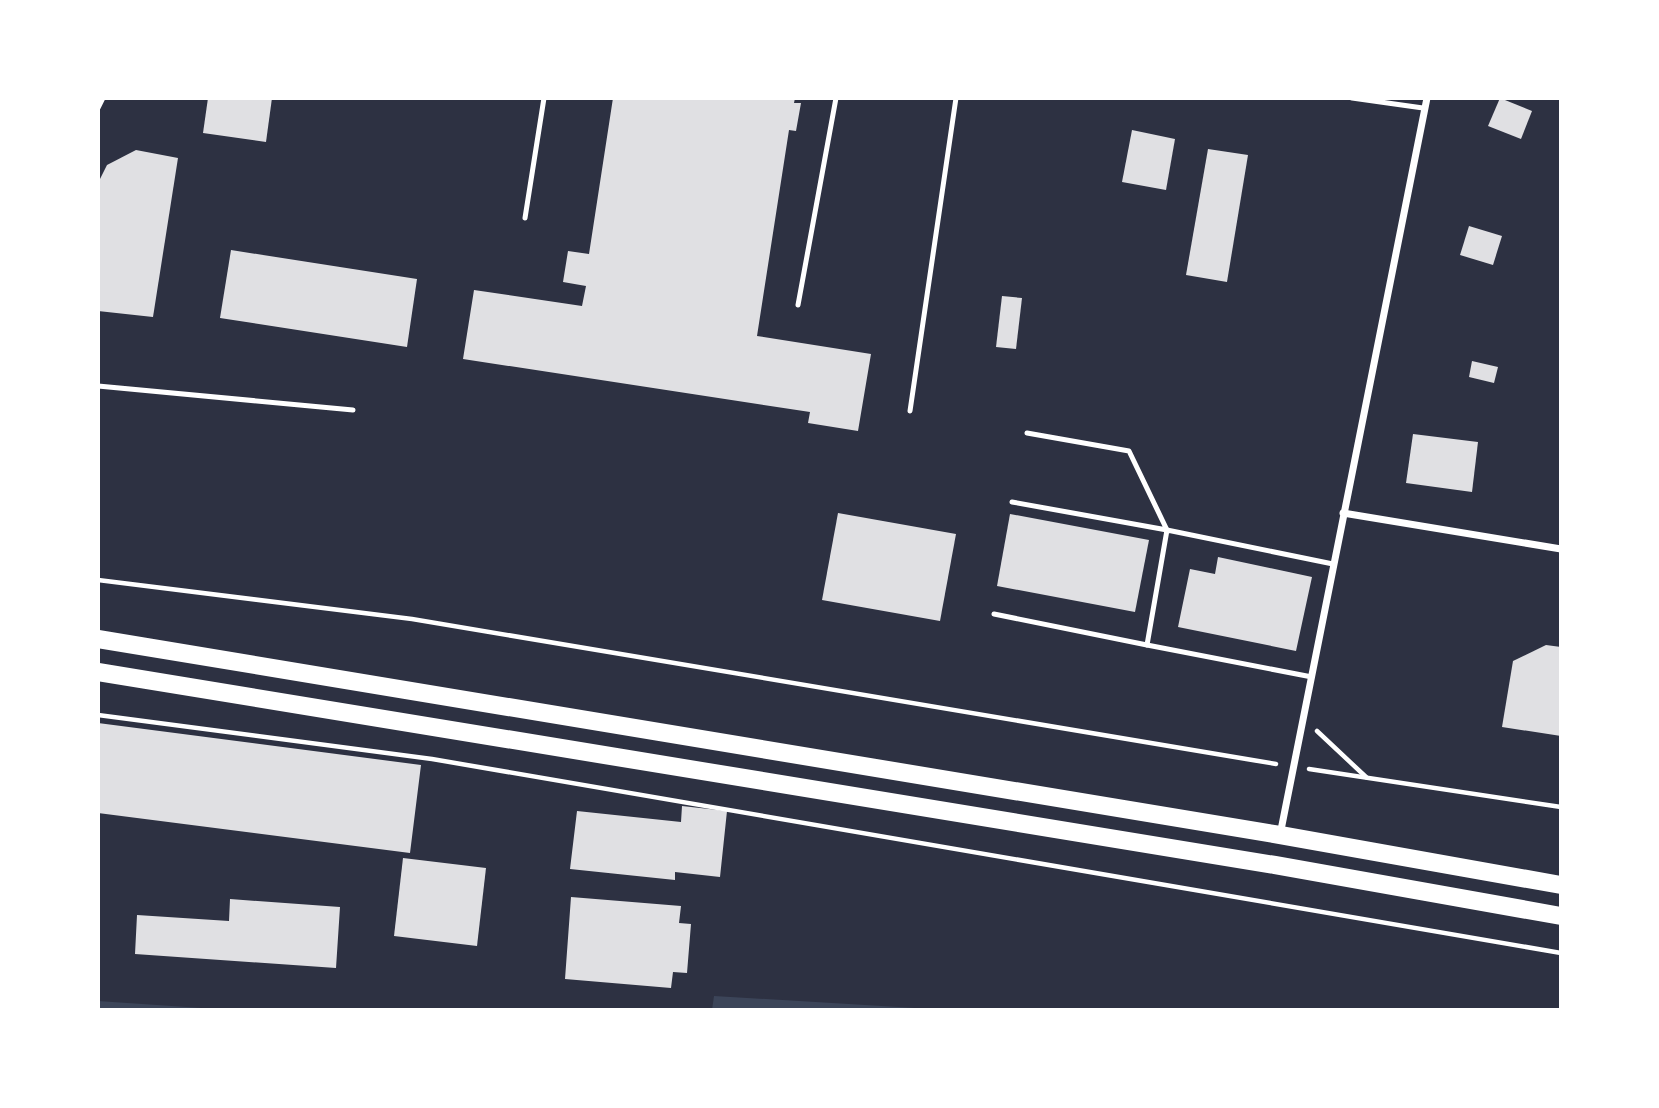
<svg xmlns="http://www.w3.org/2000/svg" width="1659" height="1108" viewBox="0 0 1659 1108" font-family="'Playfair Display',serif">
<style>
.green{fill:#3c4559}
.building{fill:#e0e0e3}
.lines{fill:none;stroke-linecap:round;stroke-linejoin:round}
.path{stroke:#fff;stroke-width:4.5}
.service{stroke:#fff;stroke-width:5}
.minor{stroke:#fff;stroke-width:7}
.primary{stroke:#fff;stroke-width:18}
</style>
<rect width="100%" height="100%" fill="#2d3142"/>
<!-- green -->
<g class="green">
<polygon points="714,996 948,1010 712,1010"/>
<polygon points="98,1001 231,1010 98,1010"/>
</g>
<!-- building -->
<g class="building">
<polygon points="208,98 272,98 266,142 203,133"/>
<polygon points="613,98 795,98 794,103 801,103 796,131 789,130 757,336 871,354 858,431 808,423 810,412 463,359 474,290 582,306 586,286 563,282 568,251 589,254"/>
<polygon points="1500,98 1532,111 1521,139 1488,126"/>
<polygon points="1132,130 1175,139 1166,190 1122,182"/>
<polygon points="1208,149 1248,155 1227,282 1186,275"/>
<polygon points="136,150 178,158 153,317 98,311 98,183 107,165"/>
<polygon points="1469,226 1502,236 1493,265 1460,255"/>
<polygon points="231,250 417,279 407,347 220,318"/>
<polygon points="1002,296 1022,298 1016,349 996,347"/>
<polygon points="1472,361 1498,367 1494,383 1469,377"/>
<polygon points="1413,434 1478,442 1472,492 1406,483"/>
<polygon points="838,513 956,534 940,621 822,600"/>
<polygon points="1010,514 1149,540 1135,612 997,586"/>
<polygon points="1218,557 1312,577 1296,651 1178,627 1190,569 1215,574"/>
<polygon points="1546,645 1561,647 1561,736 1502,727 1513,661"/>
<polygon points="98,723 421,765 410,853 98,813"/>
<polygon points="682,806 727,811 720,877 675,872 675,880 570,869 577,811 681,822"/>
<polygon points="403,858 486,868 477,946 394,936"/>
<polygon points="571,897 681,906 679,923 691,924 687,973 673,972 671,988 565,979"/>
<polygon points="230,899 340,907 336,968 135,954 137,915 229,921"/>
</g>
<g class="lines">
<!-- path -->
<g class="path">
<polyline points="98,580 412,619 1276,764"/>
<polyline points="98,715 432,759 1561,953"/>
<polyline points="1317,731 1366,777"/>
<polyline points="1309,769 1561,807"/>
</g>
<!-- service -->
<g class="service">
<polyline points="1352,98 1423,108"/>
<polyline points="98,108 103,98"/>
<polyline points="525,218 544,98"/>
<polyline points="798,305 836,98"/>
<polyline points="98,386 353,410"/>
<polyline points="910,411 956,98"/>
<polyline points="1012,502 1167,530 1129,451 1027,433"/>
<polyline points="994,614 1147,645"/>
<polyline points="1312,677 1147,645 1167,530 1333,564"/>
</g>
<!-- minor -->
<g class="minor">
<polyline points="1343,513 1561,549"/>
<polyline points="1280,835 1427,98"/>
</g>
<!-- primary -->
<g class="primary">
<polyline points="98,639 1280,835 1561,885"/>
<polyline points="98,672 1275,865 1561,916"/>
</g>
</g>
<!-- border -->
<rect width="1659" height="1108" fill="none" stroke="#ffffff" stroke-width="200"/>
</svg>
